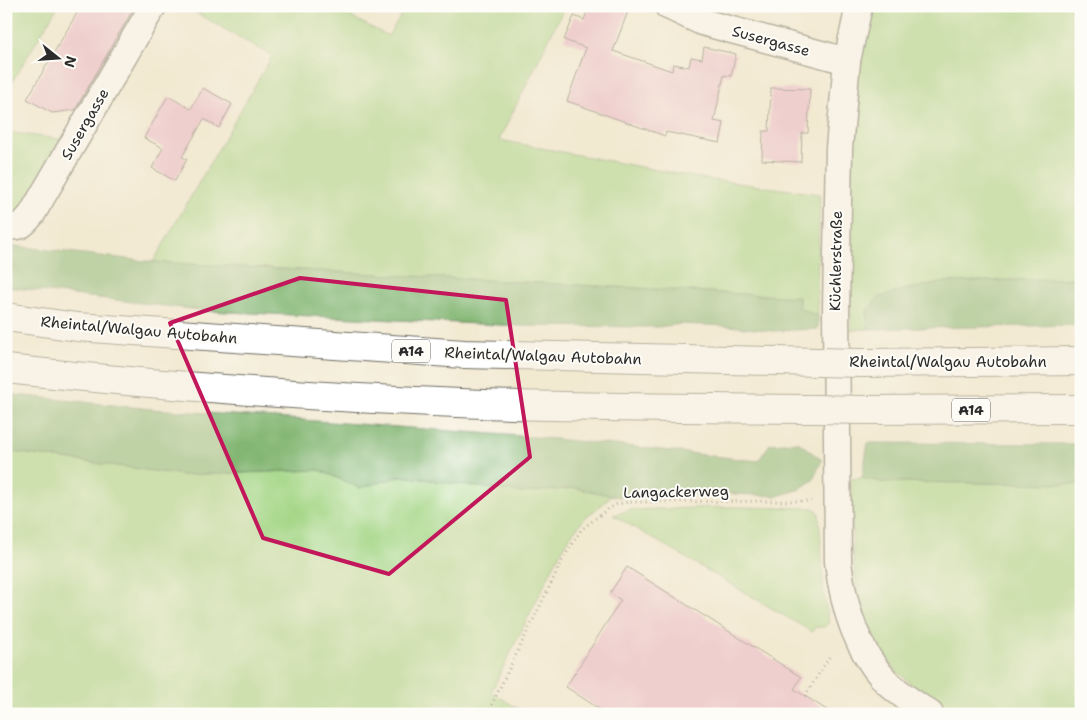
<svg xmlns="http://www.w3.org/2000/svg" width="1087" height="720" viewBox="0 0 1087 720" font-family="'Shantell Sans',sans-serif">
<style>
.green{fill:#a3d584;stroke:#678058}
.forest{fill:#82b672;stroke:#56704e}
.building{fill:#ebadc9}
.lines{fill:none;stroke-linecap:round;stroke-linejoin:round}
.street-casing{stroke:#716e65;stroke-width:29}
.highway-casing{stroke:#716e65;stroke-width:30}
.path{stroke:#716e65;stroke-width:3;stroke-dasharray:1 4;stroke-linecap:butt}
.street{stroke:#fff;stroke-width:26}
.highway{stroke:#fff;stroke-width:28}
.highway-bridge-casing{stroke:#716e65;stroke-width:30;stroke-linecap:butt}
.highway-bridge{stroke:#fff;stroke-width:28}
.marked{fill:none;stroke:#c2185b;stroke-width:4;stroke-linejoin:round}
.labels{text-anchor:middle;stroke-width:4;stroke-linejoin:round;paint-order:stroke}
.shield{fill:#fdfcf7;stroke:#6a6a68;stroke-width:1}
.shield-label{font-size:14px;font-weight:bold;fill:#2b2b2b}
.street-label{font-size:15px;fill:#2b2b2b;stroke:#fdfcf7}
</style>
<rect width="100%" height="100%" fill="#fdfcf7"/>
<filter id="ink" filterUnits="userSpaceOnUse"><feTurbulence type="fractalNoise" baseFrequency=".02" numOctaves="2"/><feDisplacementMap in="SourceGraphic" scale="10" xChannelSelector="R" yChannelSelector="G"/><feConvolveMatrix kernelMatrix="1 2 1 2 8 2 1 2 1" color-interpolation-filters="sRGB"/></filter>
<filter id="wash" filterUnits="userSpaceOnUse"><feTurbulence type="fractalNoise" baseFrequency=".0096" numOctaves="4" result="noise"/><feDisplacementMap in="SourceGraphic" scale="20" xChannelSelector="R" yChannelSelector="G"/><feGaussianBlur stdDeviation="1.12" result="paint"/><feColorMatrix in="noise" values="0 0 0 0 0 0 0 0 0 0 0 0 0 0 0 0 0 1.4 0 .05"/><feComposite in="paint" operator="in"/></filter>
<g filter="url(#wash)">
<rect width="100%" height="100%" fill="#f2e9d1"/>
<!-- green -->
<g class="green">
<polygon points="6,6 58,6 6,92"/>
<polygon points="184,6 330,6 388,36 407,6 565,6 499,140 699,178 820,194 817,287 818,316 799,308 799,297 153,262 272,56"/>
<polygon points="872,6 1081,6 1081,278 947,282 902,290 878,298 867,311 868,329 851,330 850,271 850,165 859,63"/>
<polygon points="6,132 66,140 23,211 6,217"/>
<polygon points="6,451 184,475 319,470 360,487 402,476 522,493 575,488 611,495 604,503 585,518 571,535 558,557 491,692 527,714 6,714"/>
<polygon points="862,478 881,482 1081,484 1081,714 955,714 916,688 895,670 876,644 866,623 856,587 853,554 851,479"/>
<path d="M727,507L812,508L817,510L819,513L824,595L829,622C825,628 822,628 815,627L812,632L613,515L630,510Z"/>
</g>
<!-- forest -->
<g class="forest">
<polygon points="6,245 153,262 799,297 799,308 818,316 818,329 773,331 728,326 681,324 658,327 520,326 208,311 6,287"/>
<polygon points="1081,278 1081,325 868,329 867,311 878,298 902,290 947,282"/>
<polygon points="6,394 152,409 534,437 635,447 758,461 770,444 798,442 822,460 813,480 798,490 777,496 716,493 619,497 575,488 522,493 402,476 360,488 319,470 184,475 6,451"/>
<polygon points="868,443 1081,444 1081,484 881,482 862,478"/>
</g>
<g id="blocks">
<!-- building -->
<g class="building">
<polygon points="81,6 135,6 75,110 52,113 27,99"/>
<polygon points="589,6 630,6 613,51 672,71 673,64 689,67 691,57 702,59 704,47 736,54 731,76 724,75 714,121 724,123 720,143 666,132 665,136 567,101 586,48 564,40 574,16 584,20"/>
<polygon points="203,88 232,104 219,128 204,119 182,157 187,159 175,181 152,168 163,148 144,138 168,96 191,109"/>
<polygon points="771,88 810,89 808,133 802,133 801,162 762,160 763,131 769,131"/>
<polygon points="627,567 801,677 794,689 833,714 607,714 566,687 621,600 610,593"/>
</g>
</g>
</g>
<g filter="url(#ink)">
<use href="#blocks" fill-opacity="0" stroke="#716e65" stroke-width="1"/>
<g class="lines">
<!-- street casing -->
<g class="street-casing">
<g id="street">
<polyline points="668,6 702,22 847,61"/>
<path d="M859,6L847,61L839,148L836,309L838,562C843,604 855,647 884,679C897,693 914,703 930,714"/>
<path d="M6,226C21,228 23,225 32,214L153,6"/>
</g>
</g>
<!-- highway casing -->
<g class="highway-casing">
<g id="highway">
<polyline points="6,317 77,327 464,354 818,362"/>
<polyline points="861,363 1081,361"/>
<path d="M6,369C165,386 324,398 483,404C594,408 706,408 817,409"/>
<polyline points="861,410 1081,409"/>
</g>
</g>
<!-- path -->
<g class="path">
<polyline points="805,696 830,656"/>
<polyline points="487,714 563,559 581,530 605,511 617,504 629,502 811,501"/>
</g>
<!-- street -->
<use href="#street" class="street"/>
<!-- highway -->
<use href="#highway" class="highway"/>
<!-- highway-bridge casing -->
<g class="highway-bridge-casing">
<g id="highway-bridge">
<polyline points="818,362 861,363"/>
<polyline points="817,409 861,410"/>
</g>
</g>
<!-- highway-bridge -->
<use href="#highway-bridge" class="highway-bridge"/>
</g>
</g>
<!-- marked area -->
<path d="M0 0H1087V720H0ZM300,278L506,300L530,457L389,574L263,538L170,323Z" fill="#f2e9d1" fill-opacity=".55" fill-rule="evenodd"/>
<path class="marked" d="M300,278L506,300L530,457L389,574L263,538L170,323Z"/>
<g class="labels">
<!-- shield labels -->
<g class="shield">
<rect x="392" y="339.5" width="38" height="23" rx="4"/>
<rect x="952" y="398.5" width="38" height="23" rx="4"/>
</g>
<g class="shield-label">
<text x="411" y="356">A14</text>
<text x="971" y="415">A14</text>
</g>
<!-- street labels -->
<g class="street-label">
<text transform="translate(771 41) rotate(15)" y="5">Susergasse</text>
<text transform="translate(85 124) rotate(-60)" y="5">Susergasse</text>
<text transform="translate(836 261) rotate(-89)" y="5">Küchlerstraße</text>
<text transform="translate(139 330) rotate(5)" y="5">Rheintal/Walgau Autobahn</text>
<text transform="translate(543 356) rotate(2)" y="5">Rheintal/Walgau Autobahn</text>
<text x="948" y="367">Rheintal/Walgau Autobahn</text>
<text transform="translate(676 492) rotate(-1)" y="5">Langackerweg</text>
</g>
</g>
<!-- margin -->
<rect width="1087" height="720" fill="none" stroke="#fdfcf7" stroke-width="25"/>
<!-- north arrow -->
<g transform="translate(58 58) rotate(107)" stroke="#fdfcf7" stroke-width="4" paint-order="stroke">
<path d="M0-4L9 19L0 12L-9 19Z" fill="#2b2b2b"/>
<text y="-8" font-size="14" font-weight="bold" text-anchor="middle" fill="#2b2b2b">N</text>
</g>
</svg>
